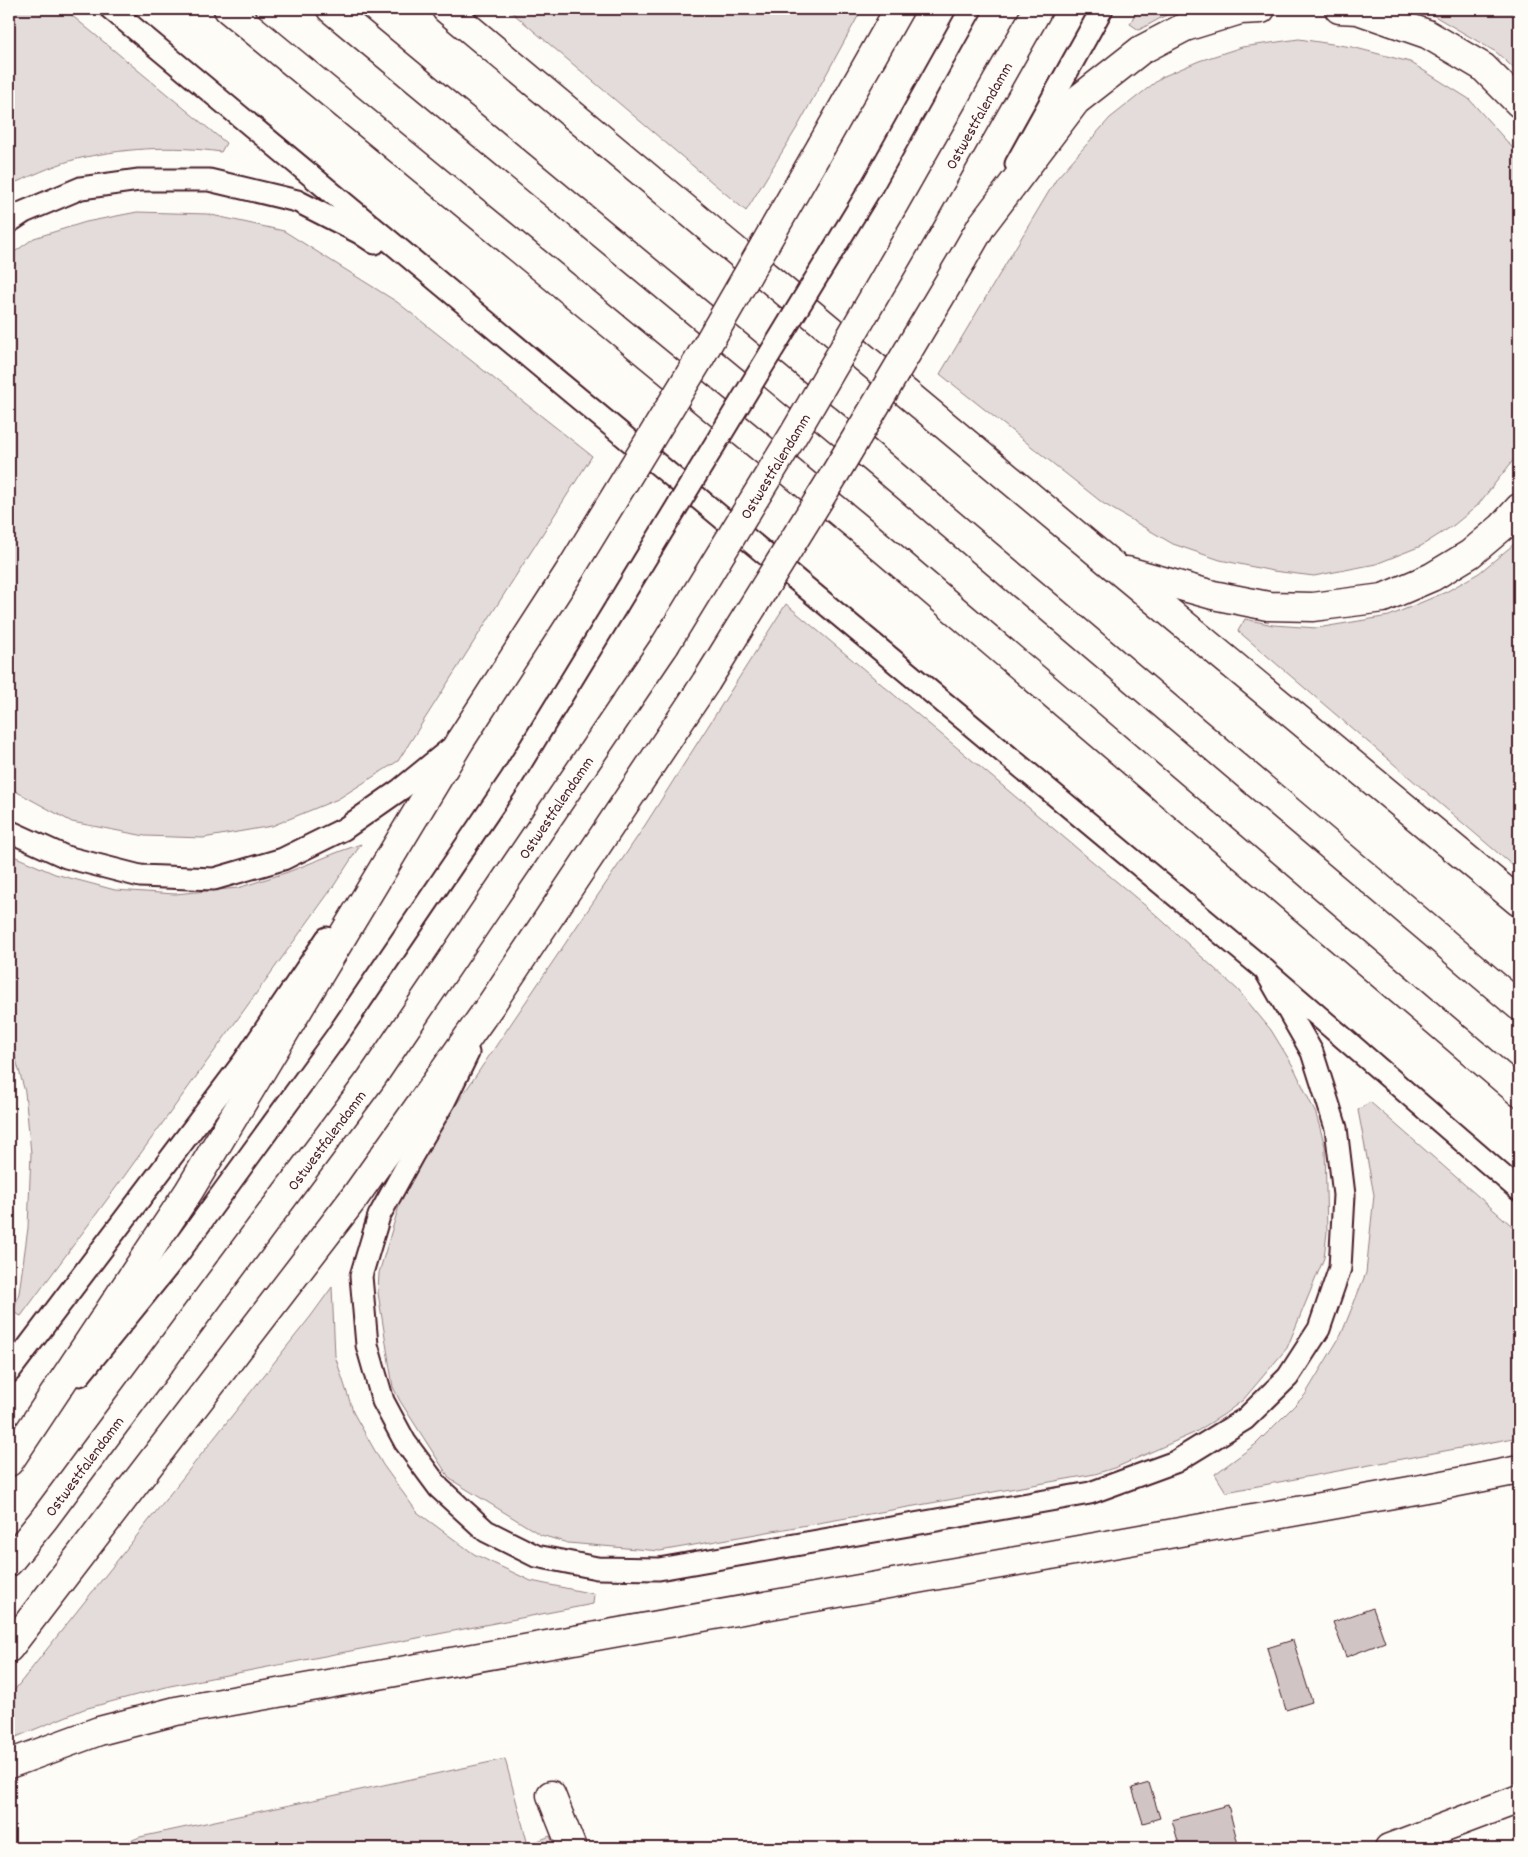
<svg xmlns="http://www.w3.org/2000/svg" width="1528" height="1857" viewBox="0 0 1528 1857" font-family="Dekko,sans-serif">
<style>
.green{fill:#e3dcda;stroke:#967e82}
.building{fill:#d0c5c4;stroke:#4a1f2b}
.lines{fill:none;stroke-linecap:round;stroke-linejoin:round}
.service-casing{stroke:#4a1f2b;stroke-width:25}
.minor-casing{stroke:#4a1f2b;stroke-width:31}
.trunk-casing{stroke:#4a1f2b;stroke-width:31}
.motorway-casing{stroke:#4a1f2b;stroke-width:31}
.service{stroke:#fdfcf7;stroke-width:21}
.minor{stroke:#fdfcf7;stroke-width:28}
.trunk{stroke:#fdfcf7;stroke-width:28}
.motorway{stroke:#fdfcf7;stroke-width:28}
.service-bridge-casing{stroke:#4a1f2b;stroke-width:25;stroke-linecap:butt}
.trunk-bridge-casing{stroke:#4a1f2b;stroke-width:31;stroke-linecap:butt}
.motorway-bridge-casing{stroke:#4a1f2b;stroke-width:31;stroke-linecap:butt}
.service-bridge{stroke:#fdfcf7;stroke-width:21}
.trunk-bridge{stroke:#fdfcf7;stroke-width:28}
.motorway-bridge{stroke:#fdfcf7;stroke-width:28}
.labels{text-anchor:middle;stroke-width:4;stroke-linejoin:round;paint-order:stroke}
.street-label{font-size:16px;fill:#4a1f2b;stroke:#fdfcf7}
</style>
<rect width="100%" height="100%" fill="#fdfcf7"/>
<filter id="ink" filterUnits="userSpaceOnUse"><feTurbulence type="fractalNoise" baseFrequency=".02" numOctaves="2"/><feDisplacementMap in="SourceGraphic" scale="10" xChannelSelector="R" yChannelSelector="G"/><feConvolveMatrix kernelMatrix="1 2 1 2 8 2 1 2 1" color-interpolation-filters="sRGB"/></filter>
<g filter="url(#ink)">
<!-- green -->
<g class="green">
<path d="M9,9H64L226,143L221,152C172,145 121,148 73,160C51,166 30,177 9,185Z"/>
<polygon points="508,9 862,9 798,126 746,211"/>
<polygon points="1137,9 1177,9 1139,30 1130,24"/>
<polygon points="1415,9 1519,9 1519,73 1496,52 1431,14"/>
<polygon points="1299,39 1352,47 1410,62 1469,99 1519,155 1519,453 1477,506 1454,525 1421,546 1376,564 1314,576 1273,571 1220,560 1173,544 1104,504 940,374 1057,178 1110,118 1162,77 1199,61 1242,47"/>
<polygon points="137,212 207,214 284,231 397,302 592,456 398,761 338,799 272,826 203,838 145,836 72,822 17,792 9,786 9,256 34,238 86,222"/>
<polygon points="1519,540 1519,871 1238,631 1245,619 1273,625 1317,628 1389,616 1446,592 1479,573"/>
<polygon points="786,604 1154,913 1238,990 1271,1030 1293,1066 1316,1114 1325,1146 1327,1232 1324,1258 1287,1348 1243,1400 1223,1415 1194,1433 1117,1467 1095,1474 660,1551 568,1543 541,1535 450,1479 400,1401 393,1387 378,1293 379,1273 405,1186 414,1167 640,833"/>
<polygon points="361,844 333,887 120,1182 21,1316 13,1312 19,1293 28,1228 31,1153 25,1092 9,1034 9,854 55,874 115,890 175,894 238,888 288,872 341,851"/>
<polygon points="1370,1102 1519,1232 1519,1437 1226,1492 1215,1474 1256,1444 1305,1395 1341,1335 1366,1273 1374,1195 1358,1110"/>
<polygon points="332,1287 335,1356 354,1414 383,1465 417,1512 474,1554 531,1581 594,1594 593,1604 170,1686 84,1709 9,1740 9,1697 311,1316"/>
<polygon points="505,1759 528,1845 550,1836 555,1848 112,1848 140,1837"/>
</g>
<!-- building -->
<g class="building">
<polygon points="1373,1608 1385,1642 1346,1657 1333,1622"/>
<polygon points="1293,1640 1312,1702 1286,1710 1267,1648"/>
<polygon points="1149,1783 1160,1818 1143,1823 1132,1788"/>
<polygon points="1228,1805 1239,1848 1180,1848 1172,1820"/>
</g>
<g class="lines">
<!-- service casing -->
<g class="service-casing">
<g id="service">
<polyline points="111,9 1265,970 1519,1190"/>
<polyline points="1016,164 1102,9"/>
<polyline points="872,186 971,9"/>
<polyline points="9,222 24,212 81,188 139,180 209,180 297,201 360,233 375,243"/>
<polyline points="9,831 66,857 140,876 214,879 283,859 344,829 401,789 450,749"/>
<polyline points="468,1053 444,1102 412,1156 379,1216 361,1276 367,1345 383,1401 405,1442 439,1488 486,1531 536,1556 597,1568 659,1569 1090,1493 1175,1462 1245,1419 1288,1377 1319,1329 1340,1268 1344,1195 1336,1128 1312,1052 1265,970"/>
<polyline points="9,1372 244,1061 327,938"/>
<polyline points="80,1375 178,1254 336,1037 511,779 616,607"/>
</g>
</g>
<!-- minor casing -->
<g class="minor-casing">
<g id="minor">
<polyline points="551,1795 572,1848"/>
<polyline points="1389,1848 1519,1799"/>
</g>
</g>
<!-- trunk casing -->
<g class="trunk-casing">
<g id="trunk">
<polyline points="822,145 899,9"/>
<polyline points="9,1462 189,1191 460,741 571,569"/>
</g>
</g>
<!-- motorway casing -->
<g class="motorway-casing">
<g id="motorway">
<polyline points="228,9 861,530 1519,1092"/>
<polyline points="331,9 880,464 1519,1006"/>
<polyline points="446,9 1116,568 1519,902"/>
<polyline points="1339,9 1358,10 1427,34 1483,67 1519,103"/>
<path id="s1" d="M917,223L1038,9"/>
<polyline points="962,260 982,225 1076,101 1141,50 1185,27 1240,10 1261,9"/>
<polyline points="1127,571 1213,595 1268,606 1313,607 1383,598 1432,577 1470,554 1502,527 1519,508"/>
<path id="s2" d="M9,1562L44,1519L371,1079L665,645"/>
<polyline points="9,1648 354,1198 490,1006 706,682"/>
<polyline points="9,1764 99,1731 176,1711 1438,1486 1519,1470"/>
</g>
</g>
<!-- service -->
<use href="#service" class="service"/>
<!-- minor -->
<use href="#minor" class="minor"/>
<!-- trunk -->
<use href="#trunk" class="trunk"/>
<!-- motorway -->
<use href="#motorway" class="motorway"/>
<!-- service-bridge casing -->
<g class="service-bridge-casing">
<polyline id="service-bridge" points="616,607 872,186"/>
</g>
<!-- trunk-bridge casing -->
<g class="trunk-bridge-casing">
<polyline id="trunk-bridge" points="571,569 698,361 822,145"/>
</g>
<!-- motorway-bridge casing -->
<g class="motorway-bridge-casing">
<g id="motorway-bridge">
<path id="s3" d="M665,645L794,434L917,223"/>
<polyline points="706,682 836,472 962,260"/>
</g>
</g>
<!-- service-bridge -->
<use href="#service-bridge" class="service-bridge"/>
<!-- trunk-bridge -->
<use href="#trunk-bridge" class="trunk-bridge"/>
<!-- motorway-bridge -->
<use href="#motorway-bridge" class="motorway-bridge"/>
</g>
</g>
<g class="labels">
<!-- street labels -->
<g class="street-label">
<text dy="6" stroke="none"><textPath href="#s1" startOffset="124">Ostwestfalendamm</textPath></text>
<text dy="6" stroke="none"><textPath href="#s3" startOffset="210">Ostwestfalendamm</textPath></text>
<text dy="6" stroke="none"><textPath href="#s2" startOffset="932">Ostwestfalendamm</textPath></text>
<text dy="6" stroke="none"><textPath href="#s2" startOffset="528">Ostwestfalendamm</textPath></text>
<text dy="6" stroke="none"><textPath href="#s2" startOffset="122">Ostwestfalendamm</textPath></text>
</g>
</g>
<!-- margin -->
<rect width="1528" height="1857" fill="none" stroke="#fdfcf7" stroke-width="30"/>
<rect x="15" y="15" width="1498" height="1827" fill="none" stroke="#4a1f2b" stroke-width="2" filter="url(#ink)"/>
</svg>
